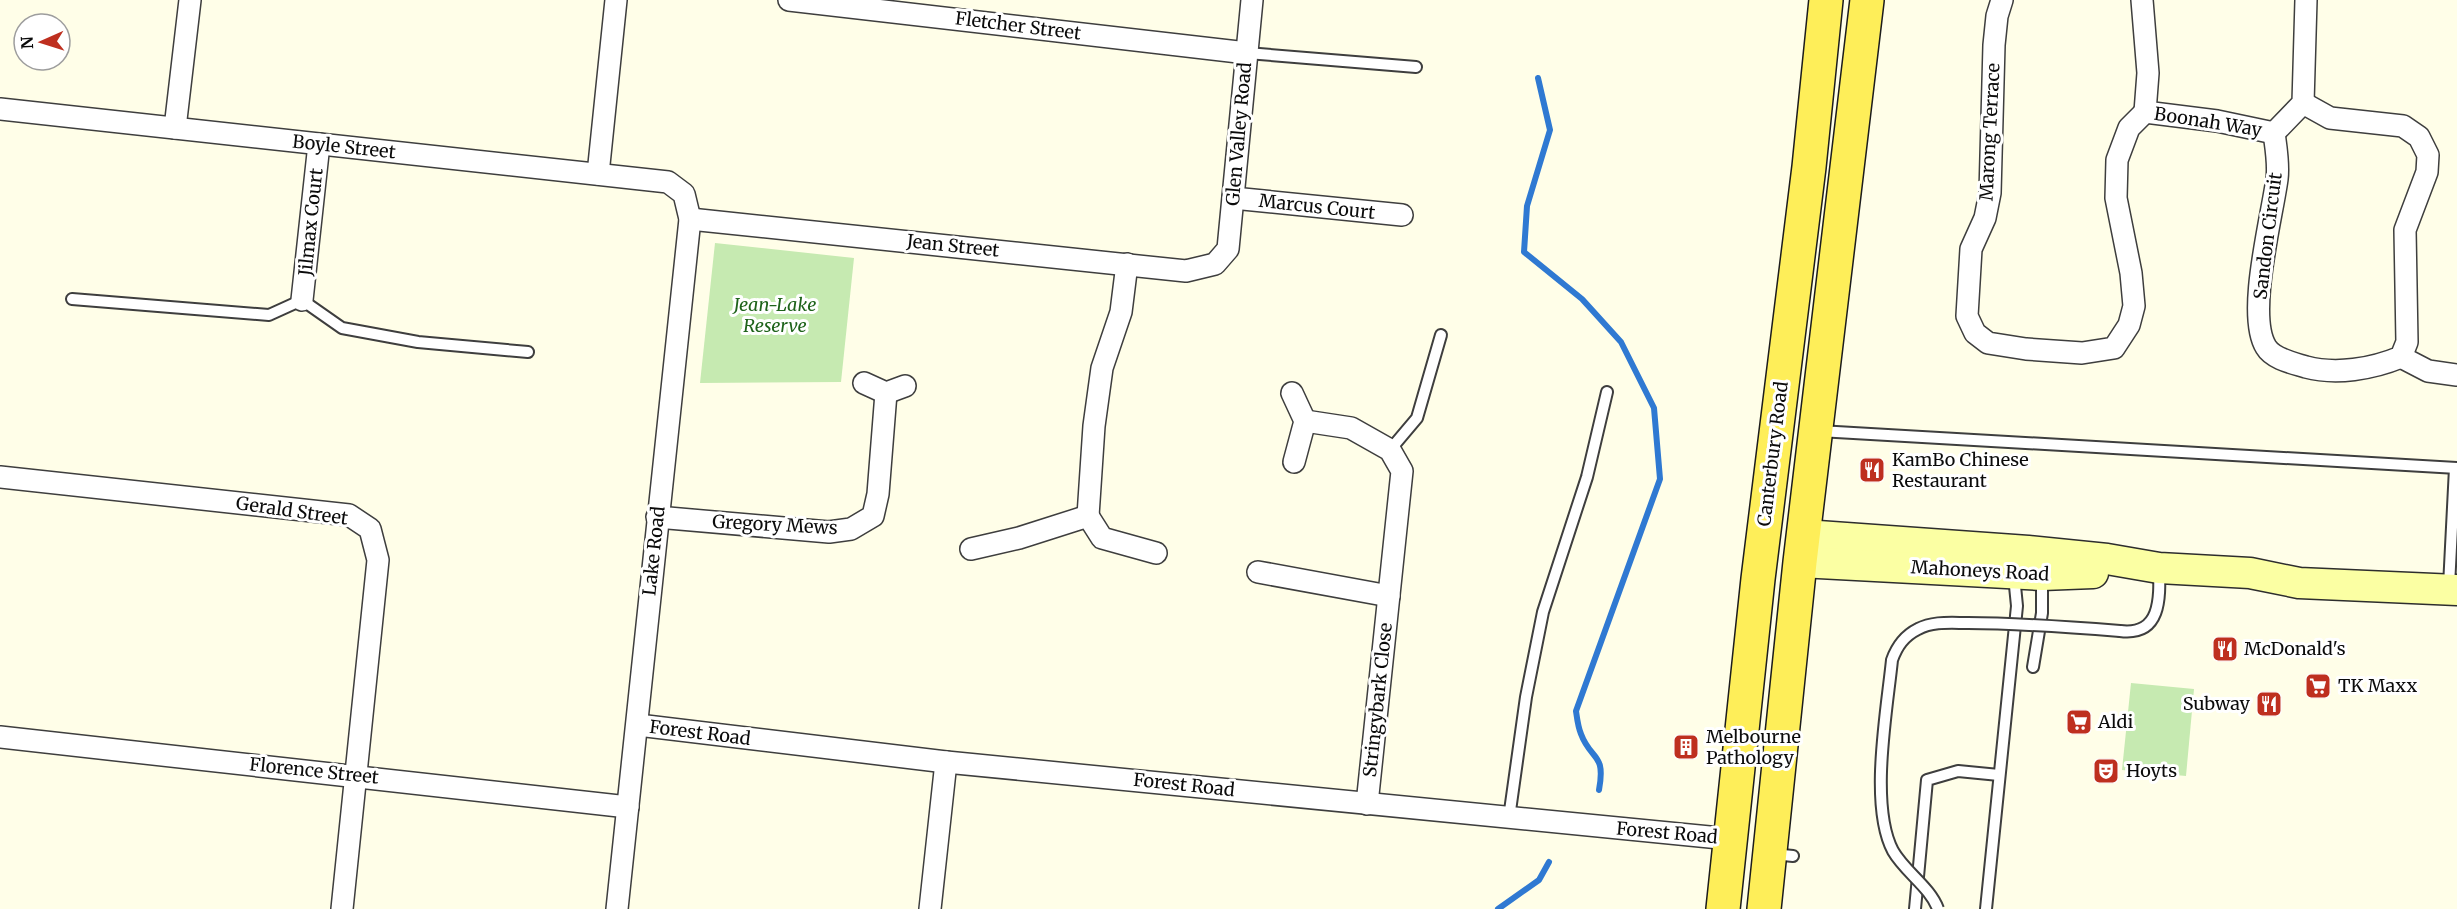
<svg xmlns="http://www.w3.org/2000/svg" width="2457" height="909" viewBox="0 0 2457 909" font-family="Merriweather,serif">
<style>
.green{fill:#c6eab1}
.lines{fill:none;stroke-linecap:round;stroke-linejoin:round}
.stream{stroke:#2f79d2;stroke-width:6}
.service-casing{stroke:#3e3e3e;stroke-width:14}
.minor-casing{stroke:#3e3e3e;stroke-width:24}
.secondary-casing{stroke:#2d2d2d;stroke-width:33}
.primary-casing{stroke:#1c1c1c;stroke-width:36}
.service{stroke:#fff;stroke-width:10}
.minor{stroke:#fff;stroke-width:21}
.secondary{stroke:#fbffa3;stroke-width:30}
.primary{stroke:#feee59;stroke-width:33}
.service-bridge-casing{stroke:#3e3e3e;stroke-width:14;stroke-linecap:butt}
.service-bridge{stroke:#fff;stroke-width:10}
.labels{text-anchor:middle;stroke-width:6;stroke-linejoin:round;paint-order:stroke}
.street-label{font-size:18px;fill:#0b0b0b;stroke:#fff}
.park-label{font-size:18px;font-style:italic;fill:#1e631a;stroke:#fff}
.poi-label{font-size:18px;fill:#0b0b0b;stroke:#fff;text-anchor:start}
</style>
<rect width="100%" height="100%" fill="#fffee8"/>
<!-- green -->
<g class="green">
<polygon points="715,243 854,258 841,382 700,383"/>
<polygon points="2131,683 2194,689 2186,776 2122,770"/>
</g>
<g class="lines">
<!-- stream -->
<g class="stream">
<path d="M1538,78L1550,130L1527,206L1524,252L1582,299L1621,342L1654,408L1660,479L1576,711C1577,718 1578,727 1581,734C1591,761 1606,752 1599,790"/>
<polyline points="1498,909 1539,880 1549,862"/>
</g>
<!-- service casing -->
<g class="service-casing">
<g id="service">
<polyline points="1247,53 1416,67"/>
<polyline points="72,299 269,315 302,300 342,328 418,342 528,352"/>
<polyline points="1819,431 2457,468"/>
<polyline points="1390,450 1417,418 1441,335"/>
<polyline points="2449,586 2455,468"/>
<path d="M2120,631C2161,636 2160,599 2159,568"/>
<polyline points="2033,667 2042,613 2042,575"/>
<polyline points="1509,818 1526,697 1543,612 1587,477 1607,392"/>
<polyline points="1773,854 1793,856"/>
<polyline points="1915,909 1927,780 1958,771 1999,775"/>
<polyline points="1986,909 2017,606 2014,576"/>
</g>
</g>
<!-- minor casing -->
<g class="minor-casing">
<g id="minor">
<polyline points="789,0 1247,53"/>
<polyline points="2002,0 1997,16 1994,45 1990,193 1985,218 1971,249 1967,316 1975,333 1988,343 2026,349 2082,353 2114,348 2129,325 2134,306 2131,273 2116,198 2117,160 2129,128 2145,112"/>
<polyline points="2142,0 2148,73 2145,112 2217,121 2274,133 2303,103 2306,0"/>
<polyline points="0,109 668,182 684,194 690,219 617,909"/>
<polyline points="175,128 190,0"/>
<path d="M2274,133C2276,148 2279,164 2277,179C2272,217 2246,315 2266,347C2273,359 2293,363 2306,367C2336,375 2372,369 2401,357L2407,342L2405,230L2427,172L2428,155L2419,137L2403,126L2330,118L2303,103"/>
<polyline points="598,174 616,0"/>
<polyline points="1233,198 1402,215"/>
<polyline points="690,219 1186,271 1215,264 1228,249 1252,0"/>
<polyline points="302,300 319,144"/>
<polyline points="2401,357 2428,371 2457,375"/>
<polyline points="864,383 886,393 905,386"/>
<polyline points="1292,393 1305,421 1294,462"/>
<polyline points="1305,421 1351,428 1390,450 1402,471 1367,804"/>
<polyline points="0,477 349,515 370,529 378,560 342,909"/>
<polyline points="1088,516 1094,426 1102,368 1121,312 1127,264"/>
<polyline points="657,517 829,532 851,529 873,516 878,494 886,393"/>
<polyline points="971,549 1019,538 1088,516 1102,538 1156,553"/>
<polyline points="1258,572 1389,596"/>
<polyline points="638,725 946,762 1730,839"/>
<polyline points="0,737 628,807"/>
<polyline points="930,909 946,762"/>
</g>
</g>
<!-- secondary casing -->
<g class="secondary-casing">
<g id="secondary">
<polyline points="1804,535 2028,551 2107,559 2159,568 2250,573 2299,583 2457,590"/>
<polyline points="1800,562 2042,575 2093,573"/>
</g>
</g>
<!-- primary casing -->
<g class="primary-casing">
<g id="primary">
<polyline points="1723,909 1758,579 1809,167 1826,0"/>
<polyline points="1764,909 1800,562 1867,0"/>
</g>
</g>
<!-- service -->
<use href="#service" class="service"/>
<!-- minor -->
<use href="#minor" class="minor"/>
<!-- secondary -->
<use href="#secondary" class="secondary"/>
<!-- primary -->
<use href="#primary" class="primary"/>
<!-- service-bridge casing -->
<g class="service-bridge-casing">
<path id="service-bridge" d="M1938,909C1930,887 1905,872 1893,851C1869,806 1887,710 1892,660C1897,646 1904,636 1918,629C1933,621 1951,623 1968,623C2018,623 2069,627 2120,631"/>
</g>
<!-- service-bridge -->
<use href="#service-bridge" class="service-bridge"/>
</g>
<!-- icons -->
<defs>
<g id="restaurant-square" transform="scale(1.35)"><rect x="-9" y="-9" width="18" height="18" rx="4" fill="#be2f1f" stroke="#fff"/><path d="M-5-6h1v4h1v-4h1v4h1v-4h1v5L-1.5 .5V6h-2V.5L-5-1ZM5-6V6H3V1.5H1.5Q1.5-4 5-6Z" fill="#fff"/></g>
<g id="supermarket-square" transform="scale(1.35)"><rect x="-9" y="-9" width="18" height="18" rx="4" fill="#be2f1f" stroke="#fff"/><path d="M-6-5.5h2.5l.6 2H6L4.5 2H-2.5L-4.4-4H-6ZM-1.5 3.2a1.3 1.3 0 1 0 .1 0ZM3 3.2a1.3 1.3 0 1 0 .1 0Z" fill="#fff"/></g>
<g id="building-square" transform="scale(1.35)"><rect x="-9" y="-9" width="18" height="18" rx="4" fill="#be2f1f" stroke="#fff"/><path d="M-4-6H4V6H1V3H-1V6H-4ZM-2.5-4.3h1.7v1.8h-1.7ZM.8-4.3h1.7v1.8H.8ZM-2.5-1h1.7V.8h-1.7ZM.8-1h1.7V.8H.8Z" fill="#fff"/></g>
<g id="theatre-square" transform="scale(1.35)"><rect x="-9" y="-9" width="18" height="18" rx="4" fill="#be2f1f" stroke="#fff"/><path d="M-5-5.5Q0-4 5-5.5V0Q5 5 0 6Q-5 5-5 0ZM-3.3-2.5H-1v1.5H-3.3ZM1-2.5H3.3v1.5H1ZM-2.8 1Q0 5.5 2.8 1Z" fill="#fff"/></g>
</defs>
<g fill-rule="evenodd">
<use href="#restaurant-square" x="1872" y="470"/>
<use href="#restaurant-square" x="2225" y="649"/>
<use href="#supermarket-square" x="2318" y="686"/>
<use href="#restaurant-square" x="2269" y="704"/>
<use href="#supermarket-square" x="2079" y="722"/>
<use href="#building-square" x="1686" y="747"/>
<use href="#theatre-square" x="2106" y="771"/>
</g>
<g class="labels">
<!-- street labels -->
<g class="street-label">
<text transform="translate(1018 26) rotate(7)" y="6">Fletcher Street</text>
<text transform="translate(2208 122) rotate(9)" y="6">Boonah Way</text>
<text transform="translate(1990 132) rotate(-87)" y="6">Marong Terrace</text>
<text transform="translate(1239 134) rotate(-85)" y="6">Glen Valley Road</text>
<text transform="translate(344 147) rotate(6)" y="6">Boyle Street</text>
<text transform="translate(1317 207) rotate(6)" y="6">Marcus Court</text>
<text transform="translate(311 222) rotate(-84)" y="6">Jilmax Court</text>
<text transform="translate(2268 236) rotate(-83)" y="6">Sandon Circuit</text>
<text transform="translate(953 246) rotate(6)" y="6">Jean Street</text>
<text transform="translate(1773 454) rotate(-83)" y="6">Canterbury Road</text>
<text transform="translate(292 511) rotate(8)" y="6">Gerald Street</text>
<text transform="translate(775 525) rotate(3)" y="6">Gregory Mews</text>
<text transform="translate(654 551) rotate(-84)" y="6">Lake Road</text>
<text transform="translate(1980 571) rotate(3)" y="6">Mahoneys Road</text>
<text transform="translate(1378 700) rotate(-84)" y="6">Stringybark Close</text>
<text transform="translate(700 733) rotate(7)" y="6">Forest Road</text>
<text transform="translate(314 771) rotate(6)" y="6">Florence Street</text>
<text transform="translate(1184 785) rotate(6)" y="6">Forest Road</text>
<text transform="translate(1667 833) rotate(5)" y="6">Forest Road</text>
</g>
<!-- park labels -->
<g class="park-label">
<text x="775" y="311">Jean-Lake<tspan x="775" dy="21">Reserve</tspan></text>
</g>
<!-- poi labels -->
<g class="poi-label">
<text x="1892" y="466">KamBo Chinese<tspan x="1892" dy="21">Restaurant</tspan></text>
<text x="2244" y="655">McDonald's</text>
<text x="2338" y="692">TK Maxx</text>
<text x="2250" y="710" text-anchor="end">Subway</text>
<text x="2098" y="728">Aldi</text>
<text x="1706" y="743">Melbourne<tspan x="1706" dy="21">Pathology</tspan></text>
<text x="2126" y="777">Hoyts</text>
</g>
</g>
<!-- north arrow -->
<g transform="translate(42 42) rotate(267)"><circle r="28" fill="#ffffff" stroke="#9d9d9d" stroke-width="1.5"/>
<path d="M0-4.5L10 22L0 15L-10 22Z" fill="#be2f1f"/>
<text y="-9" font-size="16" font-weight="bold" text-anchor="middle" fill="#0b0b0b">N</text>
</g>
</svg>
